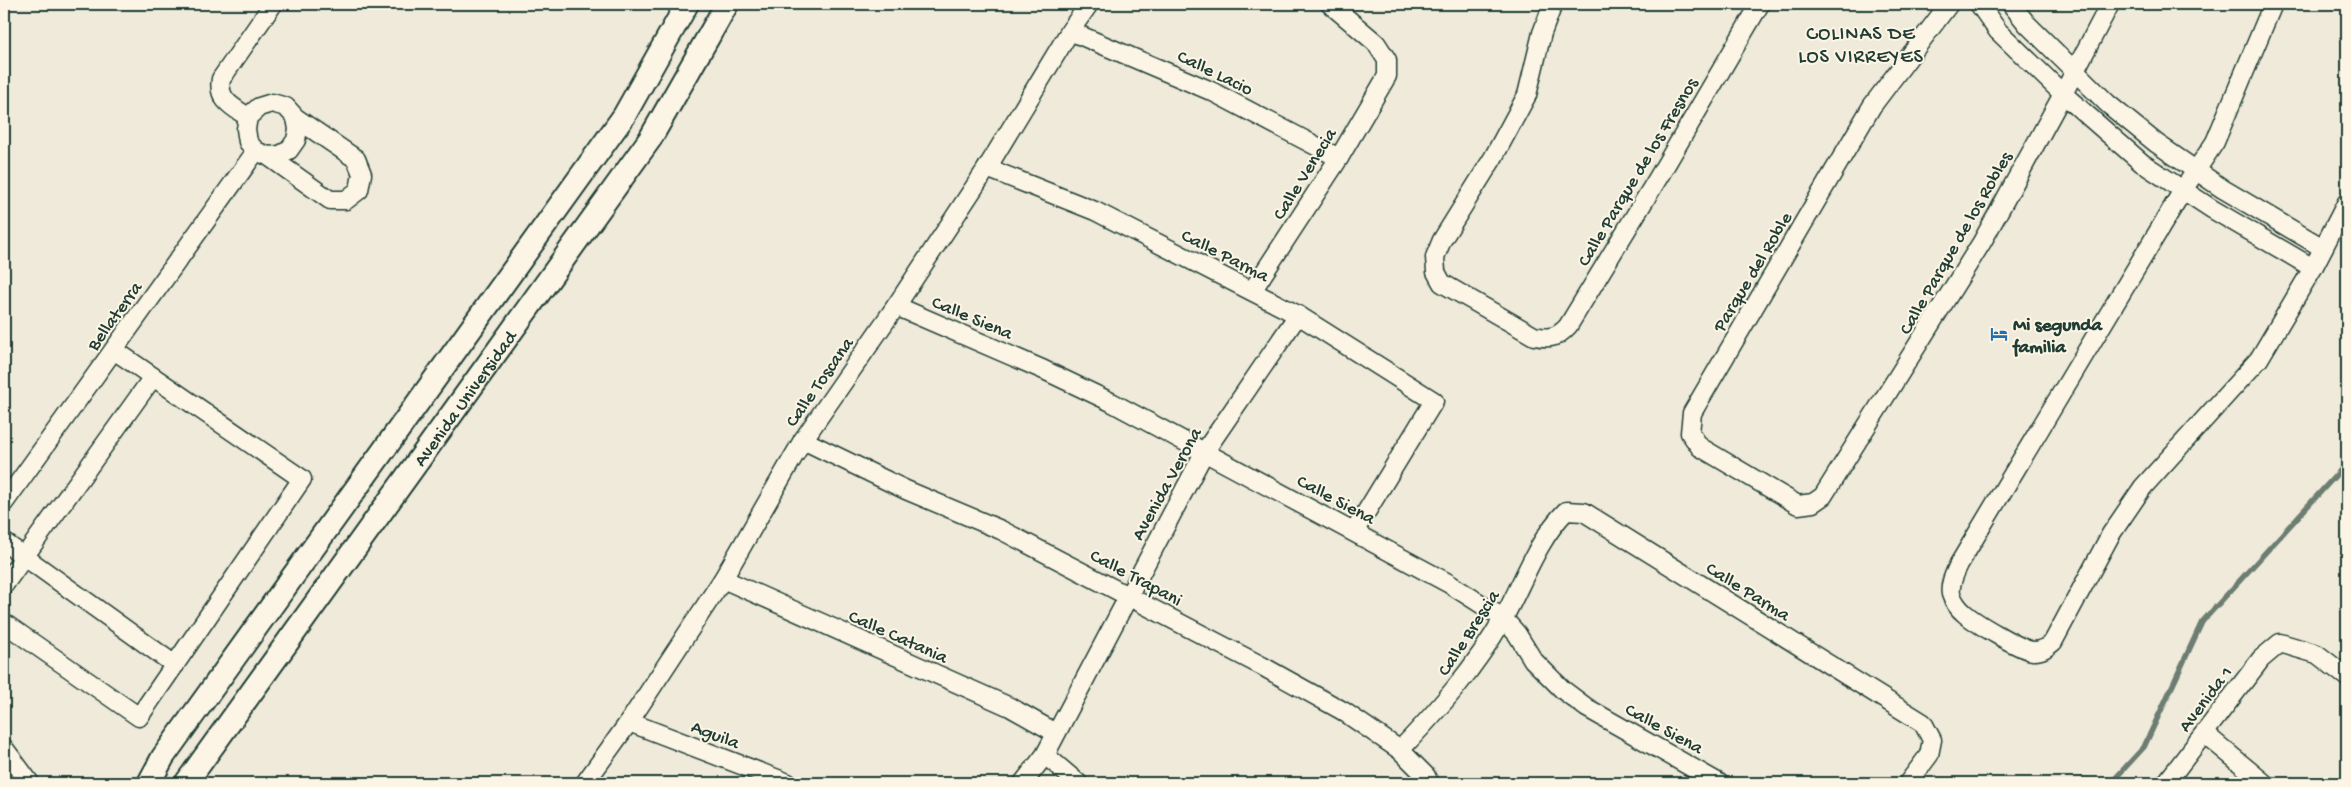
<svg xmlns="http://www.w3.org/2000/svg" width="2351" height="787" viewBox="0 0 2351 787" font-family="'Gochi Hand',sans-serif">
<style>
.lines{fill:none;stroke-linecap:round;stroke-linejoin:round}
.stream{stroke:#6c7d71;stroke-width:5.5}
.minor-casing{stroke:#1f3d34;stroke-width:21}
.major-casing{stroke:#1f3d34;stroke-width:26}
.minor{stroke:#fcf5e5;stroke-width:18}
.major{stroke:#fcf5e5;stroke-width:22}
.labels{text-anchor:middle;stroke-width:4;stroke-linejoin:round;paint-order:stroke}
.street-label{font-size:19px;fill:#1f3d34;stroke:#fcf5e5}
.poi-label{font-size:19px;font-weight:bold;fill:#1f3d34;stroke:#fcf5e5;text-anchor:start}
.neighbourhood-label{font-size:20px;letter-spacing:1px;fill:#1f3d34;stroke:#fcf5e5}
</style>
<rect width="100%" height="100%" fill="#efeada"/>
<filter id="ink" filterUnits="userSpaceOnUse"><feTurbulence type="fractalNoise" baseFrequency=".02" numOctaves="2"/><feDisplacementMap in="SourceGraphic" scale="10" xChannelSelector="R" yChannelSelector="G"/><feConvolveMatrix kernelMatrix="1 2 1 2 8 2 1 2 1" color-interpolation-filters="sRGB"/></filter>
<g filter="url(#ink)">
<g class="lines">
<!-- stream -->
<polyline class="stream" points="2111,783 2144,747 2202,622 2347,463"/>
<!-- minor casing -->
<g class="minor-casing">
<g id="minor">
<path d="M1553,4L1542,33L1527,95L1493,158L1442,240L1435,257L1436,272L1442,283L1534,336C1550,339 1557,338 1568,326L1658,178L1760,4"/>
<polyline points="1949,4 1872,106 1692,413 1690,433 1700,447 1798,505 1813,503 1823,496 1982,242 2063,94 2110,4"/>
<polyline points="1979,4 1998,31 2063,94 2142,163 2212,209 2313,268"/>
<polyline points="2011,4 2027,24 2108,104 2156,143 2223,189 2323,248"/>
<path d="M2273,4L2215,142L2183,190L1959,564C1955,573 1949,584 1951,594C1953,601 1959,609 1964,613C1974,622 2021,650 2033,651C2042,651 2046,648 2053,642L2111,534L2143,487L2259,359L2313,268L2347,202"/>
<polyline points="1070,31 1211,91 1339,158"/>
<path d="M248,117C233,107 217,100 221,79L273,4"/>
<polyline points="268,156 330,200 346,200 359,190 362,174 356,159 296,118 286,107 272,103 259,107 248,117 246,129 248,142 256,151 268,156 280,155 289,150 296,140 298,129 296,118"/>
<polyline points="987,168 1095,211 1298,315 1434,401 1354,532"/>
<polyline points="1252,291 1339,158 1387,76 1387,60 1376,43 1330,4"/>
<polyline points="896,306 1044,370 1111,402 1448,583 1503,618 1517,634 1533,660 1563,690 1587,708 1719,783"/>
<polyline points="803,440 906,490 1001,530 1262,666 1343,711 1400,750 1426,776 1429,783"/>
<polyline points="4,503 256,151"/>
<polyline points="4,542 175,665"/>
<polyline points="723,579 1010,707 1056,733"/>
<polyline points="4,585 153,377"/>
<polyline points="4,623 139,717 302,479 114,350"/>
<polyline points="629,722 788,783"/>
<polyline points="2205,734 2264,783"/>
<polyline points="4,748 30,783"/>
<path d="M1400,750C1439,709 1475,668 1503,619C1523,583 1537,540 1566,511L1584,512L1923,723L1932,740L1929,755L1908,783"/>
<polyline points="1045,755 1078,783"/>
<polyline points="585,783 629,722 723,579 803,440 896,306 987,168 1070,31 1089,4"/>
<polyline points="1023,783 1045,755 1205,451 1298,315"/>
<polyline points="2166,783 2261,659 2280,643 2317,654 2347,677"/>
</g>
</g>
<!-- major casing -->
<g class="major-casing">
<g id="major">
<polyline points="149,783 163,757 624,116 687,4"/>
<path id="s1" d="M186,783L650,139L727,4"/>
</g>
</g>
<!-- minor -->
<use href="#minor" class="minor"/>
<!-- major -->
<use href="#major" class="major"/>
</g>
</g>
<!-- icons -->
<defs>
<g id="hotel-bare" transform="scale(1.35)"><path d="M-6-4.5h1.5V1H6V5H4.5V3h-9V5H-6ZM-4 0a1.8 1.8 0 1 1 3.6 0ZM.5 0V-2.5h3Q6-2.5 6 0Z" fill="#1f6fb2" stroke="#fcf5e5" stroke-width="2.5" paint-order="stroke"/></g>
</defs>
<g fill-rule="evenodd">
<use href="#hotel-bare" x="1999" y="334"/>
</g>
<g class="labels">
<!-- street labels -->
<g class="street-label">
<text transform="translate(1216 71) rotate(26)" y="7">Calle Lacio</text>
<text transform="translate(1636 171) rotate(-59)" y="7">Calle Parque de los Fresnos</text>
<text transform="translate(1303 173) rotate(-58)" y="7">Calle Venecia</text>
<text transform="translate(1954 242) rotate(-60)" y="7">Calle Parque de los Robles</text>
<text transform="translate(1226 254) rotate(27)" y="7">Calle Parma</text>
<text transform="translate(1751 271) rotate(-59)" y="7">Parque del Roble</text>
<text transform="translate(113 315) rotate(-54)" y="7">Bellaterra</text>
<text transform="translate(973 316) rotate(23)" y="7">Calle Siena</text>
<text transform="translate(818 381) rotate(-55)" y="7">Calle Toscana</text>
<text dy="7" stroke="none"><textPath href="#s1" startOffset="475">Avenida Universidad</textPath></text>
<text transform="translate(1165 483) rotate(-61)" y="7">Avenida Verona</text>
<text transform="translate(1337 498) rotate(28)" y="7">Calle Siena</text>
<text transform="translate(1137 576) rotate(28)" y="7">Calle Trapani</text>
<text transform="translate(1749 590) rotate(32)" y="7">Calle Parma</text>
<text transform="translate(1467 632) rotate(-57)" y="7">Calle Brescia</text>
<text transform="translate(899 635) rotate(24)" y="7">Calle Catania</text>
<text transform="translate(2204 698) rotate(-53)" y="7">Avenida 1</text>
<text transform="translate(1665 727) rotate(29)" y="7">Calle Siena</text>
<text transform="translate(716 733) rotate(21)" y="7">Aguila</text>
</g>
<!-- poi labels -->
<g class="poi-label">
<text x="2013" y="330">Mi segunda<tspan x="2013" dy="22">familia</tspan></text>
</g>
<!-- neighbourhood labels -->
<g class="neighbourhood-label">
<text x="1861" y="39">COLINAS DE<tspan x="1861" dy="23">LOS VIRREYES</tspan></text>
</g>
</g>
<!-- margin -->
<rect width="2351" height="787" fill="none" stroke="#fcf5e5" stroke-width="20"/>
<rect x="10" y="10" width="2331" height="767" fill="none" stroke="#1f3d34" stroke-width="2" filter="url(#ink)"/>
</svg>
